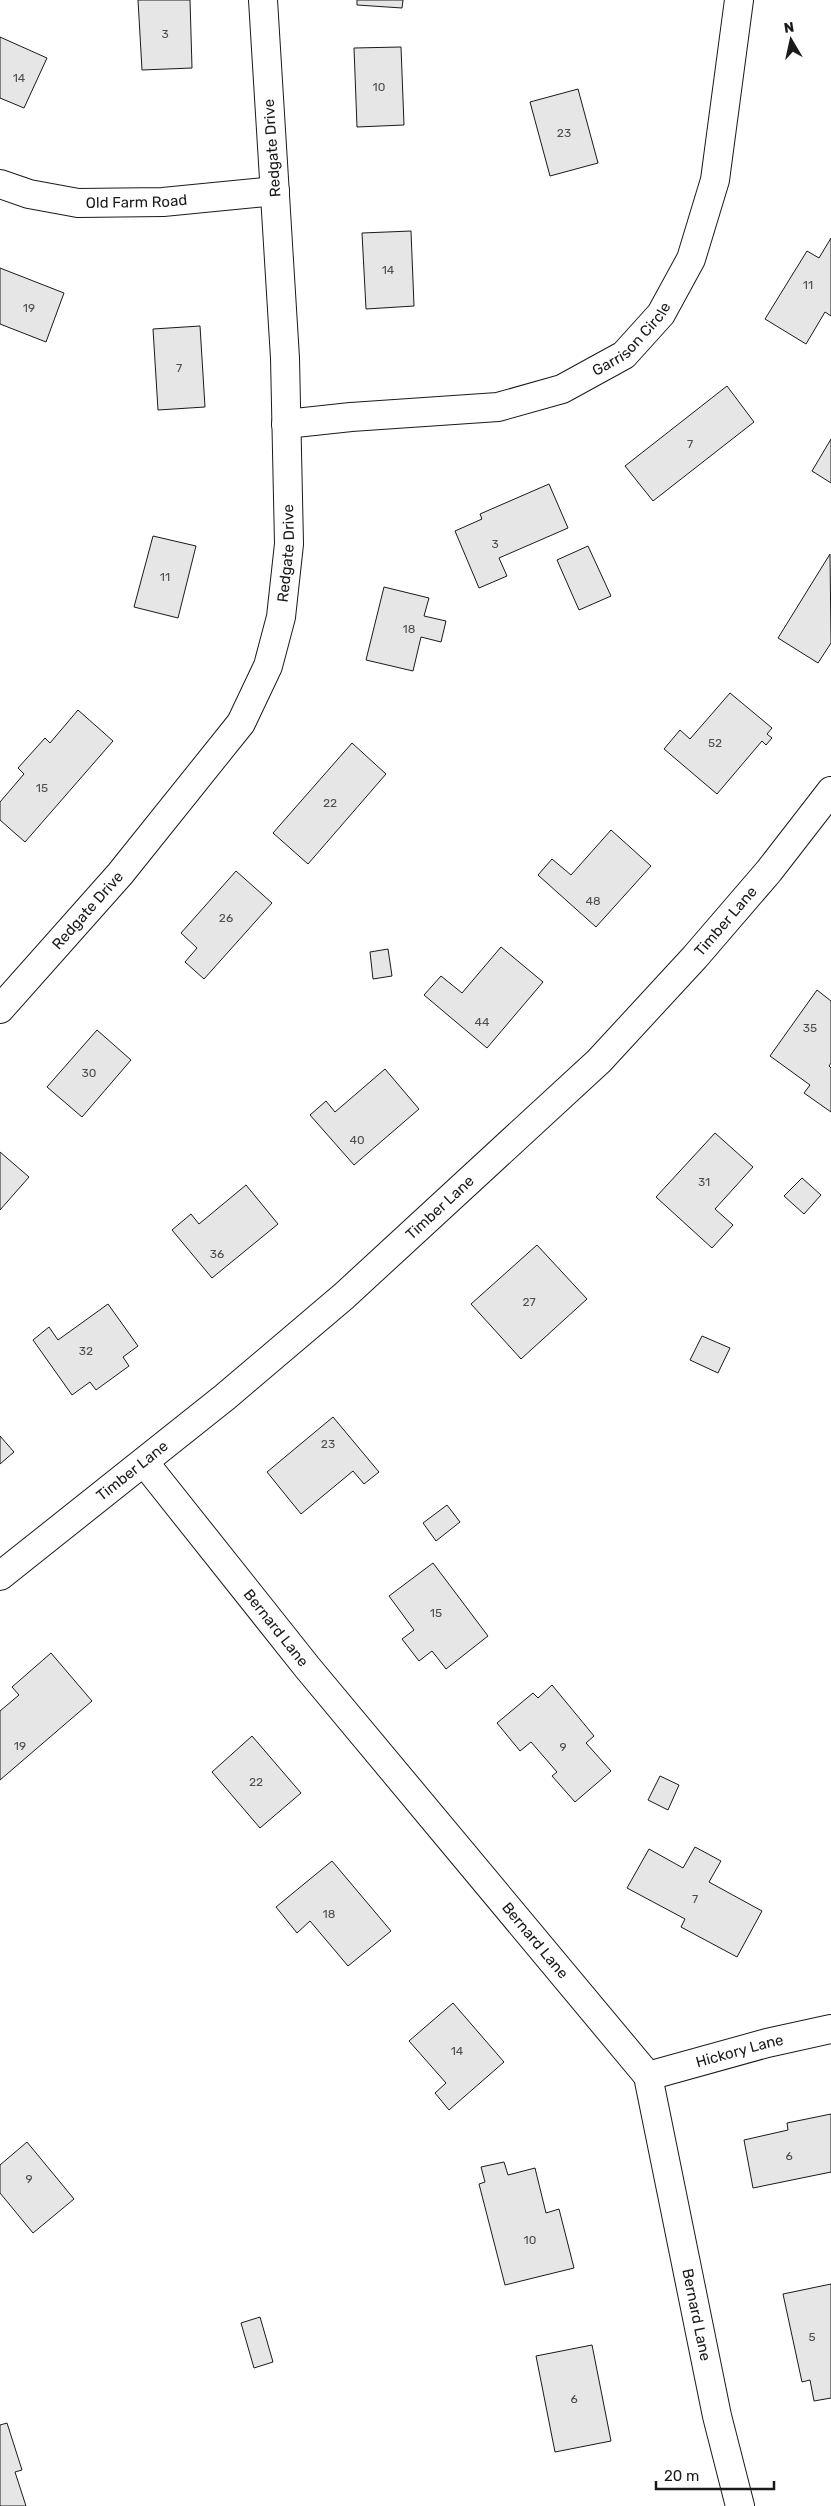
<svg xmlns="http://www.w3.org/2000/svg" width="831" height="2506" viewBox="0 0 831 2506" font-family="Rubik,sans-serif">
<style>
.building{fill:#e6e6e6;stroke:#1a1a1a}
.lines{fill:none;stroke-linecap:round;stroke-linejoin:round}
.street-casing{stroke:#1a1a1a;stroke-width:30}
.street{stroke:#fff;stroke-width:28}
.labels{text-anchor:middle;stroke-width:4;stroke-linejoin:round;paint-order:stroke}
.number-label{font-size:12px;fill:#4d4d4d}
.street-label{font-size:15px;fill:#1a1a1a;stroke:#fff}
</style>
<rect width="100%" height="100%" fill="#fff"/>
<!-- building -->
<g class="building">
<polygon points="138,0 190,0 192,68 142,70"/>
<polygon points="357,0 403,0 402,8 357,5"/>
<polygon points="0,37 47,58 24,108 0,98"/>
<polygon points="401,47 404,125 357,127 354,48"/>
<polygon points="578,89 598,163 550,176 530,102"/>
<polygon points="411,231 414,306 366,309 362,233"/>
<polygon points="831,238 831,316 825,312 806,344 765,319 807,251 819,258"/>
<polygon points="0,268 64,293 46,342 0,324"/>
<polygon points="200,326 205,407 158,410 153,329"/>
<polygon points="727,386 754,422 653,501 625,466"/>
<polygon points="831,439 831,483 812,471"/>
<polygon points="549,484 568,528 499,558 507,576 479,588 455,531 482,519 480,514"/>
<polygon points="153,536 196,546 178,618 134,607"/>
<polygon points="588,546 611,596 579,610 557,560"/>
<polygon points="830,554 831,643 818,663 778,638"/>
<polygon points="384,587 429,598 424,616 446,621 441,642 421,637 413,671 366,660"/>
<polygon points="730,693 772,728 767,734 772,738 766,745 762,741 717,794 664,749 680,730 690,739"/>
<polygon points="78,710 113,741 25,842 0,820 0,802 24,774 18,768 45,738 50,743"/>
<polygon points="352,743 386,774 308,864 273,833"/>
<polygon points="611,830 651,866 596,927 538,875 552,859 571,875"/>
<polygon points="236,871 272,903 204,979 185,962 197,948 181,933"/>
<polygon points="501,947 543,982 487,1048 424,995 441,976 462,993"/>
<polygon points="388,949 392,976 373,979 370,952"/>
<polygon points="817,990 831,1001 831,1063 829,1066 831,1068 831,1112 804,1093 810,1085 770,1056"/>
<polygon points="97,1030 131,1060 82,1117 47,1087"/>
<polygon points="385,1069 419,1109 354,1165 310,1115 326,1101 335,1112"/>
<polygon points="715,1133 753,1167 715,1209 733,1225 712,1248 656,1197"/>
<polygon points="0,1152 29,1177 0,1210"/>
<polygon points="802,1178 821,1195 804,1214 784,1196"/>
<polygon points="246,1185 278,1224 212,1278 172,1230 191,1214 199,1224"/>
<polygon points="537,1245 587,1299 521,1359 471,1304"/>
<polygon points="108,1304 138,1346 123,1357 129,1366 96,1390 90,1382 72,1395 33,1340 49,1327 58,1340"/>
<polygon points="702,1336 730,1348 718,1373 690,1360"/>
<polygon points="333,1417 379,1472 364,1484 353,1471 301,1514 267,1472"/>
<polygon points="0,1436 14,1452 0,1464"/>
<polygon points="447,1505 460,1522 436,1541 423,1523"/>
<polygon points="433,1563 488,1636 446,1669 432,1651 419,1661 402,1639 414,1630 389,1596"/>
<polygon points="51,1653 92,1701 0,1780 0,1711 19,1695 12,1687"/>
<polygon points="552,1685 594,1736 586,1743 611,1771 575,1802 552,1776 557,1772 531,1742 520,1751 497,1723 533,1693 538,1698"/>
<polygon points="252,1736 301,1793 260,1828 212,1772"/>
<polygon points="660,1776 679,1785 668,1810 648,1800"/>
<polygon points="695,1847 721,1861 709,1882 762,1911 737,1957 681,1927 685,1919 627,1888 649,1849 683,1868"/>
<polygon points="332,1861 391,1931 348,1966 310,1921 297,1933 276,1907"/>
<polygon points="453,2003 504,2062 449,2110 435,2093 446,2083 409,2041"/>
<polygon points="831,2114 831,2172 753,2188 744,2140 788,2130 787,2123"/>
<polygon points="27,2142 74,2199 33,2233 0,2193 0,2165"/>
<polygon points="504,2162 508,2175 535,2168 546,2213 559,2209 574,2268 505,2285 479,2184 485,2182 481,2167"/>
<polygon points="831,2284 831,2398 814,2401 810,2380 802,2382 783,2294"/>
<polygon points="260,2317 273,2362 254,2368 241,2323"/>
<polygon points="592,2345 611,2441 555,2452 536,2356"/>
<polygon points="7,2423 22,2470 15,2472 26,2506 0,2506 0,2425"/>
</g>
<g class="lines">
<!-- street casing -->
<g class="street-casing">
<g id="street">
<path id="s1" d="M0,184L29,194L78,203L163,202L275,191"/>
<path id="s2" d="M286,424L351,417L498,407L562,389L624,355L661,314L691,259L715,180L739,0"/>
<path id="s3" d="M0,1009L120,874L241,723L268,666L281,617L289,544L285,358L263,0"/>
<path id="s4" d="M144,1462L307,1667L648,2076L717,2416L740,2506"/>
<path id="s5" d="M0,1576L225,1397L344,1296L599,1061L695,957L769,871L831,791"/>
<path id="s6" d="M648,2076L767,2043L831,2029"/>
</g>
</g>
<!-- street -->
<use href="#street" class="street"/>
</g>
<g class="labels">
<!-- number labels -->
<g class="number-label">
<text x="165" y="38">3</text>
<text x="19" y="82">14</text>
<text x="379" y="91">10</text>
<text x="564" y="137">23</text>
<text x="388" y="274">14</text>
<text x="808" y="289">11</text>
<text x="29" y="312">19</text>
<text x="179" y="372">7</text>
<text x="690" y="448">7</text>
<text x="495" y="548">3</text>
<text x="165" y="581">11</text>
<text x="409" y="633">18</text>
<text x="715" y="747">52</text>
<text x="42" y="792">15</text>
<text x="330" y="807">22</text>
<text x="593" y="905">48</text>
<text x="226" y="922">26</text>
<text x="482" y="1026">44</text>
<text x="810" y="1032">35</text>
<text x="89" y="1077">30</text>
<text x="357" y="1144">40</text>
<text x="704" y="1186">31</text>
<text x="217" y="1258">36</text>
<text x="529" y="1306">27</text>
<text x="86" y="1355">32</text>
<text x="328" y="1448">23</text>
<text x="436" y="1617">15</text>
<text x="20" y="1750">19</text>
<text x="563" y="1751">9</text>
<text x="256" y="1786">22</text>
<text x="695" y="1903">7</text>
<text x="329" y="1918">18</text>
<text x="457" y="2055">14</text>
<text x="789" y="2160">6</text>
<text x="29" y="2183">9</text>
<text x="530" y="2244">10</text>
<text x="812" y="2341">5</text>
<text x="574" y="2403">6</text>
</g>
<!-- street labels -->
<g class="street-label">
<text transform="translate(272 148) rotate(-94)" y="5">Redgate Drive</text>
<text dy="5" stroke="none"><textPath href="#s1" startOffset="139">Old Farm Road</textPath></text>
<text dy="5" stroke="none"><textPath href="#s2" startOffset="366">Garrison Circle</textPath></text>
<text dy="5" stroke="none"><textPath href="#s3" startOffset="552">Redgate Drive</textPath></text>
<text dy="5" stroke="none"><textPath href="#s3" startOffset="132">Redgate Drive</textPath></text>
<text dy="5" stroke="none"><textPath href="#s5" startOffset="979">Timber Lane</textPath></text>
<text dy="5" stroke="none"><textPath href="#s5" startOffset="574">Timber Lane</textPath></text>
<text dy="5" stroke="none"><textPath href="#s5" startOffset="169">Timber Lane</textPath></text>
<text dy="5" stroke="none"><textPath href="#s4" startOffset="212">Bernard Lane</textPath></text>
<text dy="5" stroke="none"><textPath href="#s4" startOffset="618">Bernard Lane</textPath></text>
<text dy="5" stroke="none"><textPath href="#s6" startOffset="95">Hickory Lane</textPath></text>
<text dy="5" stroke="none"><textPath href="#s4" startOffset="1038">Bernard Lane</textPath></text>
</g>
</g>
<!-- north arrow -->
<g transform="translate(791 40) rotate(351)" stroke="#ffffff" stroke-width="4" paint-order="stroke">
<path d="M0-4L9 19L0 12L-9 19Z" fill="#1a1a1a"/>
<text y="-8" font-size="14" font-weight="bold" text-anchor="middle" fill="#1a1a1a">N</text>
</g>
<!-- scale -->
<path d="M656 2481v8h118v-8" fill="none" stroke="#1a1a1a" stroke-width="2.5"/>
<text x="664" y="2481" font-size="15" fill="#1a1a1a" stroke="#ffffff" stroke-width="4" paint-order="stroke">20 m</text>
</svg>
